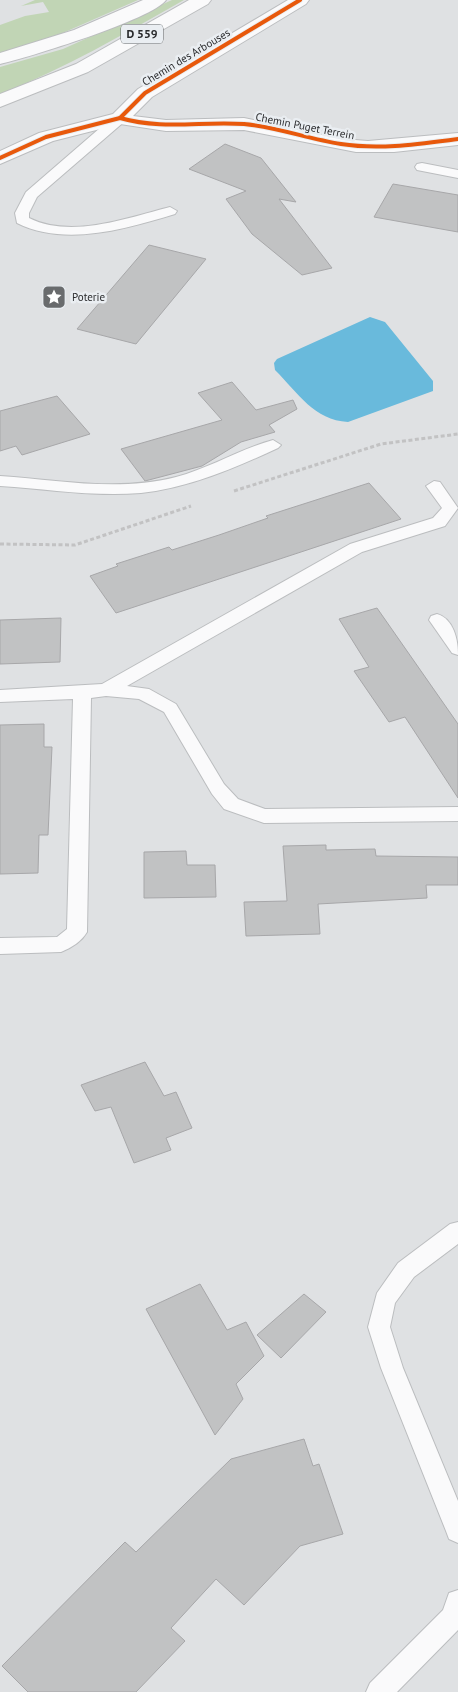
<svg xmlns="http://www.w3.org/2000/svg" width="458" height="1692" viewBox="0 0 458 1692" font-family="'PT Sans',sans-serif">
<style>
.green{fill:#c1d5b5}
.water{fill:#69badc}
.building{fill:#c1c2c3;stroke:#a7a7a9}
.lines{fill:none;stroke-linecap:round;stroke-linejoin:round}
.service-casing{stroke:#bbbdbf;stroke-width:2}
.minor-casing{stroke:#bbbdbf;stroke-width:2}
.primary-casing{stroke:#bbbdbf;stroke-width:2}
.path{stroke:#c2c2c3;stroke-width:3;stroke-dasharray:4 2.5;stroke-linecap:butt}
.service{fill:#fafafb;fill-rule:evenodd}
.minor{fill:#fafafb;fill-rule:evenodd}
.primary{fill:#fafafb;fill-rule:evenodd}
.cycleway-casing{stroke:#eaeef2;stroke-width:6}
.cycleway{stroke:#e8590c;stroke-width:4}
.labels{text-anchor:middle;stroke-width:5;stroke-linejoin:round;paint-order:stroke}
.far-street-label{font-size:11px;fill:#2a2b2d;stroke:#eaeef2}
.far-poi-label{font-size:11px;fill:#2a2b2d;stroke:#eaeef2;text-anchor:start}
.shield{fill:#eaeef2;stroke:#646668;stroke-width:1}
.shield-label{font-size:12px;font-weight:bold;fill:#2a2b2d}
</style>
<rect width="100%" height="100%" fill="#dfe1e3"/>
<!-- green -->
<g class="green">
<polygon points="35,0 138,0 49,39 0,53 0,25 25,16 49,12 43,2 21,6"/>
<path d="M172,0H184C124,34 64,69 0,94V67L63,49Z"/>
</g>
<!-- water -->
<path class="water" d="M370,317L385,322L433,381V391L348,422C314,420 298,393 275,370L274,363L277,359Z"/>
<!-- building -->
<g class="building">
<polygon points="225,144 261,158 296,202 279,199 332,268 302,275 252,234 226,199 246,191 189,169"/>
<polygon points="393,184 458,195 458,232 374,217"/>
<polygon points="149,245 206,259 136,344 77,329"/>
<polygon points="232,382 256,410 293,400 297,409 269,425 275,432 241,442 202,466 145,481 121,449 222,420 198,393"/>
<polygon points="57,396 90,434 22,455 16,446 0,451 0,411"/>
<polygon points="369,483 401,519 116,613 90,576 118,566 116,564 169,547 172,550 219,535 268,518 266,516"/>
<polygon points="377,608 458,724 458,798 405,717 389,722 354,671 369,667 339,619"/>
<polygon points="61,618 60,662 0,664 0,620"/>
<polygon points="44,724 44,747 52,747 48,835 39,835 38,873 0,874 0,725"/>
<polygon points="326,845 326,850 375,849 376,856 458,857 458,885 426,885 427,898 318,904 320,934 246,936 244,902 287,901 283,846"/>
<polygon points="186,851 187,865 215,865 216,897 144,898 144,852"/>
<polygon points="145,1062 164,1096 176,1092 192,1128 166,1138 171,1150 134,1163 111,1107 95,1111 81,1085"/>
<polygon points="200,1284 227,1330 246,1322 264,1356 236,1384 243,1399 215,1435 146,1309"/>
<polygon points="304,1294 326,1312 281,1358 257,1335"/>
<polygon points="304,1439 313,1466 319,1464 343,1534 300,1546 244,1605 216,1579 171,1628 185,1641 136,1692 28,1692 2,1666 125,1542 136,1552 231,1459"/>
</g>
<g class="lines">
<!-- service casing -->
<g class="service-casing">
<g id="service">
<path d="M120,114L126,118L125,121L37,197L29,213V218C71,239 127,218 170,207L177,211L175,214C126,229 65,247 17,223L15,213L26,192L115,115Z"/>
<polygon points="422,163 458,170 458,178 417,170 415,167 417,164"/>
<path d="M273,440L281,445L278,448C235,468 189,488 141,493C94,497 47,489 0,486V476C58,480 118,492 176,477C210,468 240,449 273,440Z"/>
<path d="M434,481L440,482L458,508L445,526L362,552L127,686L149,689L176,704L224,784L238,799L265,809L458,807V821L264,823L224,809L212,794L164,712L139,699L106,696L91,698L87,932C82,941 71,948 61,952L0,954V938L57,937L67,929L73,699L0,702V690L102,684L350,544L433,518L442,508L426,486Z"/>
<path d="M437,614C454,619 458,640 458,655L452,653L429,620L431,616Z"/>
<polygon points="458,1222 458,1244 414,1277 395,1303 390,1327 403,1368 458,1501 458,1543 449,1539 446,1531 381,1368 368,1327 377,1293 398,1263 450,1224"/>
<polygon points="458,1590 458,1630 397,1692 366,1692 370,1683 443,1610 449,1593"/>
</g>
</g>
<!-- minor casing -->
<g class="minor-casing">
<polygon id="minor" points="288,0 309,0 306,4 152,97 133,116 166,120 244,118 342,139 368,141 458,133 458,145 394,152 356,152 244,130 166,131 120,124 53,141 0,164 0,151 39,133 113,114 138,89"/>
</g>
<!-- primary casing -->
<g class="primary-casing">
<g id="primary">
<path d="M143,0H166C153,19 27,58 0,64V53L74,30Z"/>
<polygon points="189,0 211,0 208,4 88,72 0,107 0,94 76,64"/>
</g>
</g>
<!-- path -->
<g class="path">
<polyline points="234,491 381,444 458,434"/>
<polyline points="0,544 75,545 191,506"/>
</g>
<!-- service -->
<use href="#service" class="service"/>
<!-- minor -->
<use href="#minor" class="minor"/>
<!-- primary -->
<use href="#primary" class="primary"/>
<!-- cycleway casing -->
<g class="cycleway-casing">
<g id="cycleway">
<path d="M120,118C162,130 202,121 244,124C277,127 308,139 341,144C380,150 419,144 458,139"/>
<polyline points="0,158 46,137 120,118 145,93 300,0"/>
</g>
</g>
<!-- cycleway -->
<use href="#cycleway" class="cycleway"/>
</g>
<!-- icons -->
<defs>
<g id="sight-square" transform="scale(1.25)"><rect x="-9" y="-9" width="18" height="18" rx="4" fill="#696b6d" stroke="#eaeef2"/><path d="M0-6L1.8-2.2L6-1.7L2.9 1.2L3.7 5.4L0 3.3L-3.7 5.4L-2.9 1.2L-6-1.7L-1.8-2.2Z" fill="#fff"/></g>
</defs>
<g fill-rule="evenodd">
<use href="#sight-square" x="54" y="297"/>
</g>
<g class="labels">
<!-- far-street labels -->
<g class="far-street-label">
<text transform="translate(186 57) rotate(-31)" y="4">Chemin des Arbouses</text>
<text transform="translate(305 126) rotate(11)" y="4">Chemin Puget Terrein</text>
</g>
<!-- far-poi labels -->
<g class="far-poi-label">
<text x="72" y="301">Poterie</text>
</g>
<!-- shield labels -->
<rect class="shield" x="121" y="24.5" width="42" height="19" rx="4"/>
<g class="shield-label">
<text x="142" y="38">D 559</text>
</g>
</g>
</svg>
